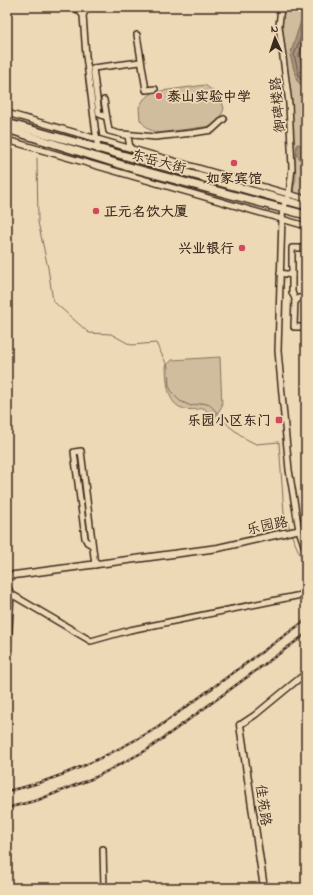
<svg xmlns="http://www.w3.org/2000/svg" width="313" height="895" viewBox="0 0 313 895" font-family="'Indie Flower','LXGW WenKai TC',sans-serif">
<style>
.green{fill:#d0bd9e;stroke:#86745e}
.water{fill:#a7937b;stroke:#7c6956}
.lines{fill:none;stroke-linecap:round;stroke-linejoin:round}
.shore{stroke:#665443;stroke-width:1}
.stream{stroke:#7c6956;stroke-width:1}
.minor-casing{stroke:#3b2a1e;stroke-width:8}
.tertiary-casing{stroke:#3b2a1e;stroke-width:9}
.secondary-casing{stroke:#3b2a1e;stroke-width:10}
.minor{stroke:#eed9b7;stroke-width:5}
.tertiary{stroke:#eed9b7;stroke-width:6}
.secondary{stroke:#eed9b7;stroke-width:7}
.rail-casing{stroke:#3b2a1e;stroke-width:2.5}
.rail{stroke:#eed9b7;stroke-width:1;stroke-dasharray:3;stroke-linecap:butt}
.poi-dot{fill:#d1495b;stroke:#eed9b7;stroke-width:1.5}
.labels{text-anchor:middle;stroke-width:3.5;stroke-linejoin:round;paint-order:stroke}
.poi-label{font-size:14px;font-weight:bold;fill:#3b2a1e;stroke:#eed9b7;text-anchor:start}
.street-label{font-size:14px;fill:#3b2a1e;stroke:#eed9b7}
</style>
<rect width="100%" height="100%" fill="#eed9b7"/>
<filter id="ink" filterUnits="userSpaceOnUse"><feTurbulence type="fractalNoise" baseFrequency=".025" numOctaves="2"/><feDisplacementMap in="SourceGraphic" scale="8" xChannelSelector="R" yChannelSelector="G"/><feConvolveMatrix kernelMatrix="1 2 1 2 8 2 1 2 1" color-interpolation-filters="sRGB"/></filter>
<g filter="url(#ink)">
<!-- green -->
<g class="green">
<polygon points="282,7 306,7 306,197 295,194 293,190 296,178 292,116 281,29"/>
<polygon points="205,85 221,97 224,109 219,120 211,126 158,133 148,129 140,120 139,107 144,99 154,92"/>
<path d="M220,357L222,406L214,419L204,408C169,416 167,393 166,366L172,360Z"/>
</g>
<!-- water -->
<g class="water">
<polygon points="306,20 306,89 297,81 290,55 301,21"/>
<polygon points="306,141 306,165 296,155 297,144 304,145"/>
</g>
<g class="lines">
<!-- shore -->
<g class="shore">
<polyline points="306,24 294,55 300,79 306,84"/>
<polyline points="306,35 299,55 306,77"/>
</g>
<!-- stream -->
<g class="stream">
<polyline points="37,158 38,222 48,268 53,301 89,333 111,334 131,345 156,343 168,367 169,386 173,394 180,401 191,406 203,403 210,405 230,427 246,439 256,444 279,442 284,513 290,529"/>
<polyline points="291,534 306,568"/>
</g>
<!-- minor casing -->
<g class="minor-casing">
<g id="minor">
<polyline points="75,7 83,15"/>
<polyline points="88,7 83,15 86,56 98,150"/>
<polyline points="281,7 279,26 289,104 292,168 289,194 283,208 282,218 278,351 289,470 299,530 284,533"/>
<polyline points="137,35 146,90 155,89"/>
<polyline points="104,100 109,131 128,136 130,148"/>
<polyline points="7,113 306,199"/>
<polyline points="106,117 99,114 93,68 140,62"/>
<polyline points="123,134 155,137 193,133 212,130 224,119"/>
<polyline points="7,140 306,226"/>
<polyline points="306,248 292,248 292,292 295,299 294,327 306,327"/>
<polyline points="280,273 292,275"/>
<polyline points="295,302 299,298 306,297"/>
<polyline points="299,530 306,551"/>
<polyline points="92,545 87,542 85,538 74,452 81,451 95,565"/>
<polyline points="7,585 11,594 91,641 130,630 306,594"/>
<polyline points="7,664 11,594"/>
<polyline points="240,725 255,715 306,673"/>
<polyline points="103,849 104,888"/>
</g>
</g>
<!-- tertiary casing -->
<g class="tertiary-casing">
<g id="tertiary">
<polyline points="7,576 218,548 284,533"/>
<polyline points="240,725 264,888"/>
</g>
</g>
<!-- secondary casing -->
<g class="secondary-casing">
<g id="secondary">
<polyline points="7,123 306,206"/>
<polyline points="7,129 125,166 306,215"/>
</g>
</g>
<!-- minor -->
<use href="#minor" class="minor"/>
<!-- tertiary -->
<use href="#tertiary" class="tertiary"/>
<!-- secondary -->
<use href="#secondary" class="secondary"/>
<!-- rail casing -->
<g class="rail-casing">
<g id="rail">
<path d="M7,791C59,781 111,754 157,728L306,620"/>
<polyline points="7,808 38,800 96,777 147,750 306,634"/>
</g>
</g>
<!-- rail -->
<use href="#rail" class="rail"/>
</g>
</g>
<!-- markers -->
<g class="poi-dot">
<circle cx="159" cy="96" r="4"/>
<circle cx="234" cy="163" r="4"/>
<circle cx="96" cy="211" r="4"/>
<circle cx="242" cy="248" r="4"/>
<rect x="275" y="416" width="8" height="8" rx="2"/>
</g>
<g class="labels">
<!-- poi labels -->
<g class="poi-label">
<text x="167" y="101">泰山实验中学</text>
<text x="234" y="183" text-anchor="middle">如家宾馆</text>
<text x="104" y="216">正元名饮大厦</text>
<text x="234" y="253" text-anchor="end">兴业银行</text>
<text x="271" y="425" text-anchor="end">乐园小区东门</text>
</g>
<!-- street labels -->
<g class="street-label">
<text transform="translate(277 105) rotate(-95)" y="5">御碑楼路</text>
<text transform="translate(159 161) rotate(15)" y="5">东岳大街</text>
<text transform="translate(267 525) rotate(-12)" y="5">乐园路</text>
<text transform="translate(264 805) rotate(82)" y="5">佳苑路</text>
</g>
</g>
<!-- margin -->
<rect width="313" height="895" fill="none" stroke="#eed9b7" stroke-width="24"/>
<rect x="12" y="12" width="289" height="871" fill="none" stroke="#3b2a1e" stroke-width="1.5" filter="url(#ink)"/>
<!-- north arrow -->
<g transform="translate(275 38) rotate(357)" stroke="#eed9b7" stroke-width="3" paint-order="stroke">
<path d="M0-3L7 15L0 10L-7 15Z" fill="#3b2a1e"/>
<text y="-6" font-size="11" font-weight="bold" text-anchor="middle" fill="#3b2a1e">N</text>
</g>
</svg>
